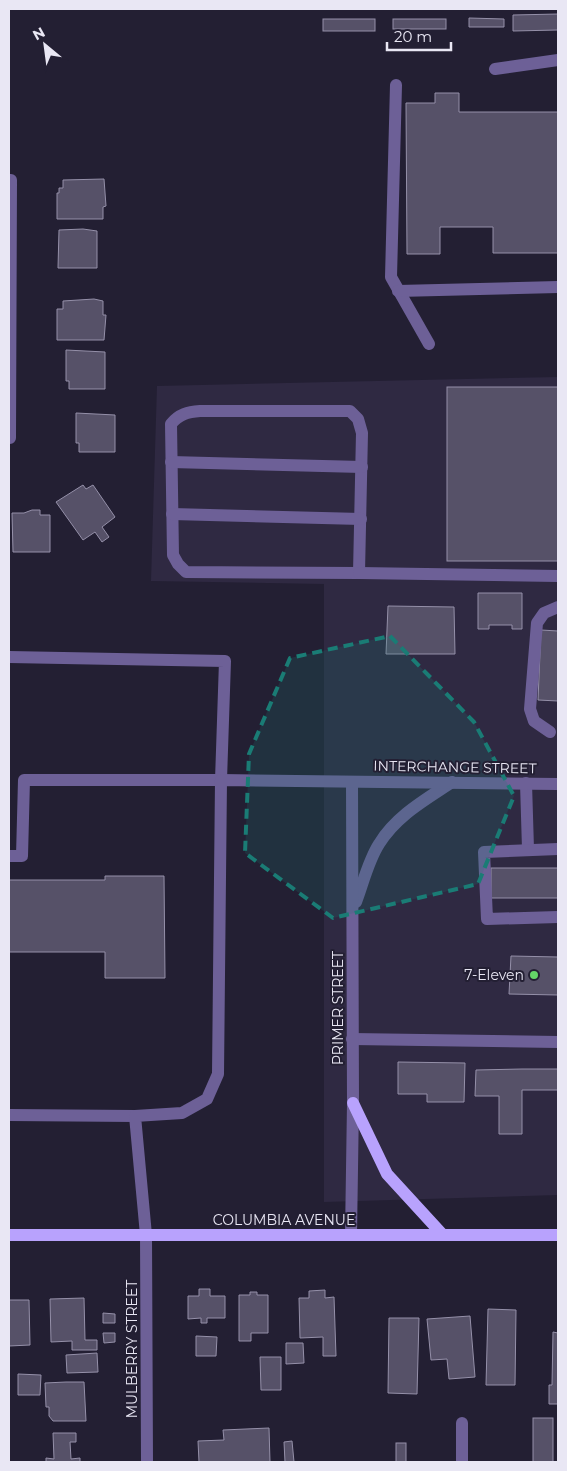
<svg xmlns="http://www.w3.org/2000/svg" width="567" height="1471" viewBox="0 0 567 1471" font-family="Montserrat,sans-serif">
<style>
.built{fill:#2f2942}
.building{fill:#565168;stroke:#9590a9}
.lines{fill:none;stroke-linecap:round;stroke-linejoin:round}
.minor{stroke:#6d6097;stroke-width:12}
.major{stroke:#b8a2fd;stroke-width:12}
.marked{fill:#1a7c75;fill-opacity:0.2;stroke:#1a7c75;stroke-width:4;stroke-dasharray:10 6;stroke-linejoin:round}
.poi-dot{fill:#64d468;stroke:#231f33;stroke-width:2}
.labels{text-anchor:middle;stroke-width:4;stroke-linejoin:round;paint-order:stroke}
.street-label{font-size:14px;fill:#e9e7f4;stroke:#231f33}
.poi-label{font-size:14px;fill:#e9e7f4;stroke:#231f33;text-anchor:end}
</style>
<rect width="100%" height="100%" fill="#231f33"/>
<!-- built -->
<polygon class="built" points="558,377 558,1195 324,1202 324,584 151,581 157,386"/>
<!-- building -->
<g class="building">
<polygon points="558,14 558,30 513,31 513,15"/>
<polygon points="469,18 504,19 504,27 469,27"/>
<rect x="323" y="19" width="52" height="12"/>
<rect x="393" y="19" width="53" height="10"/>
<polygon points="435,93 459,93 459,112 558,112 558,253 493,253 493,227 440,227 440,254 407,254 406,103 435,103"/>
<polygon points="104,179 106,206 103,207 103,219 57,219 57,193 59,193 59,188 63,188 63,180"/>
<polygon points="83,229 97,231 97,268 58,268 59,230"/>
<polygon points="94,299 103,301 103,315 106,315 104,340 57,340 57,309 63,309 63,301"/>
<polygon points="66,350 105,352 105,389 69,389 69,381 66,381"/>
<rect x="447" y="387" width="111" height="174"/>
<polygon points="76,413 115,415 115,452 79,452 79,443 76,443"/>
<polygon points="83,485 86,489 93,485 115,517 102,527 109,537 102,542 95,532 83,540 56,502"/>
<polygon points="32,510 40,510 40,515 50,515 50,552 13,552 12,513 24,513"/>
<polygon points="478,593 522,593 522,629 512,629 512,625 489,625 489,629 478,629"/>
<polygon points="388,606 454,607 455,654 386,654"/>
<polygon points="541,630 558,631 558,701 538,700"/>
<rect x="491" y="868" width="67" height="30"/>
<polygon points="105,876 164,876 165,978 105,978 105,952 9,952 9,880 105,880"/>
<polygon points="511,956 558,957 558,995 509,994"/>
<polygon points="398,1062 465,1063 464,1102 427,1102 427,1094 398,1094"/>
<polygon points="522,1069 558,1069 558,1090 522,1090 522,1134 499,1134 499,1096 475,1096 476,1070"/>
<polygon points="199,1289 210,1289 210,1296 225,1296 225,1318 207,1318 207,1323 201,1323 201,1318 188,1319 188,1296 199,1296"/>
<polygon points="325,1290 325,1298 334,1297 336,1356 323,1356 323,1337 300,1338 299,1298 309,1298 309,1291"/>
<polygon points="250,1292 257,1292 257,1295 268,1295 268,1333 251,1333 251,1341 239,1341 239,1295 250,1295"/>
<polygon points="84,1298 85,1340 97,1340 97,1350 72,1350 72,1341 51,1342 50,1299"/>
<polygon points="9,1300 29,1300 30,1345 9,1346"/>
<polygon points="488,1309 516,1310 515,1385 486,1385"/>
<polygon points="103,1313 115,1314 115,1323 103,1323"/>
<polygon points="470,1316 475,1377 449,1379 447,1359 431,1360 427,1319"/>
<polygon points="389,1318 419,1318 417,1394 388,1393"/>
<polygon points="553,1332 558,1333 558,1404 549,1404 549,1385 552,1385"/>
<polygon points="103,1333 115,1333 115,1342 104,1343"/>
<polygon points="196,1336 217,1337 216,1356 196,1356"/>
<polygon points="286,1343 303,1343 304,1363 286,1364"/>
<polygon points="97,1353 98,1372 67,1373 66,1355"/>
<polygon points="260,1357 281,1357 281,1390 261,1390"/>
<polygon points="18,1374 41,1375 40,1395 18,1395"/>
<polygon points="66,1382 84,1382 86,1421 53,1421 49,1416 49,1407 46,1407 45,1383"/>
<rect x="533" y="1418" width="20" height="44"/>
<polygon points="269,1428 270,1462 199,1462 198,1441 224,1440 223,1430"/>
<polygon points="53,1433 76,1433 76,1442 70,1442 71,1459 80,1458 80,1462 46,1462 46,1458 54,1459"/>
<polygon points="292,1441 294,1462 285,1462 284,1442"/>
<rect x="396" y="1443" width="10" height="19"/>
</g>
<g class="lines">
<!-- minor -->
<g class="minor">
<polyline points="495,69 558,60"/>
<polyline points="396,85 391,277 429,344"/>
<polyline points="9,180 11,180 10,438"/>
<polyline points="398,291 558,287"/>
<path d="M200,411H350L358,419L362,433L359,573L186,572L178,564L173,555L171,424C179,414 188,412 200,411Z"/>
<polyline points="171,462 362,467"/>
<polyline points="172,514 361,519"/>
<polyline points="359,573 558,576"/>
<polyline points="9,657 225,661 221,780 24,780 22,856 9,856"/>
<polyline points="550,732 534,721 530,709 537,623 544,613 558,607"/>
<polyline points="526,783 528,849"/>
<polyline points="558,849 484,852 487,919 558,917"/>
<path d="M356,902C363,884 368,861 379,844C396,816 425,800 452,782"/>
<polyline points="352,1039 558,1042"/>
<polyline points="9,1115 135,1116"/>
<polyline points="351,1235 353,1103 352,782"/>
<polyline points="147,1462 146,1235 135,1116 182,1113 207,1099 218,1074 221,780 558,784"/>
<polyline points="462,1462 462,1423"/>
</g>
<!-- major -->
<g class="major">
<polyline points="353,1103 387,1174 442,1234"/>
<polyline points="9,1235 558,1235"/>
</g>
</g>
<!-- marked area -->
<path class="marked" d="M390,636L474,722L514,796L478,884L333,918L245,853L249,754L290,658Z"/>
<!-- markers -->
<circle class="poi-dot" cx="534" cy="975" r="5"/>
<g class="labels">
<!-- street labels -->
<g class="street-label">
<text transform="translate(455 767) rotate(1)" y="5">INTERCHANGE STREET</text>
<text transform="translate(338 1008) rotate(-90)" y="5">PRIMER STREET</text>
<text x="284" y="1225">COLUMBIA AVENUE</text>
<text transform="translate(132 1349) rotate(-90)" y="5">MULBERRY STREET</text>
</g>
<!-- poi labels -->
<g class="poi-label">
<text x="524" y="980">7-Eleven</text>
</g>
</g>
<!-- border -->
<rect width="567" height="1471" fill="none" stroke="#e9e7f4" stroke-width="20"/>
<!-- north arrow -->
<g transform="translate(45 45) rotate(331)" stroke="#231f33" stroke-width="4" paint-order="stroke">
<path d="M0-4L9 19L0 12L-9 19Z" fill="#e9e7f4"/>
<text y="-8" font-size="14" font-weight="bold" text-anchor="middle" fill="#e9e7f4">N</text>
</g>
<!-- scale -->
<path d="M387 42v8h64v-8" fill="none" stroke="#e9e7f4" stroke-width="2.5"/>
<text x="394" y="42" font-size="15" fill="#e9e7f4" stroke="#231f33" stroke-width="4" paint-order="stroke">20 m</text>
</svg>
